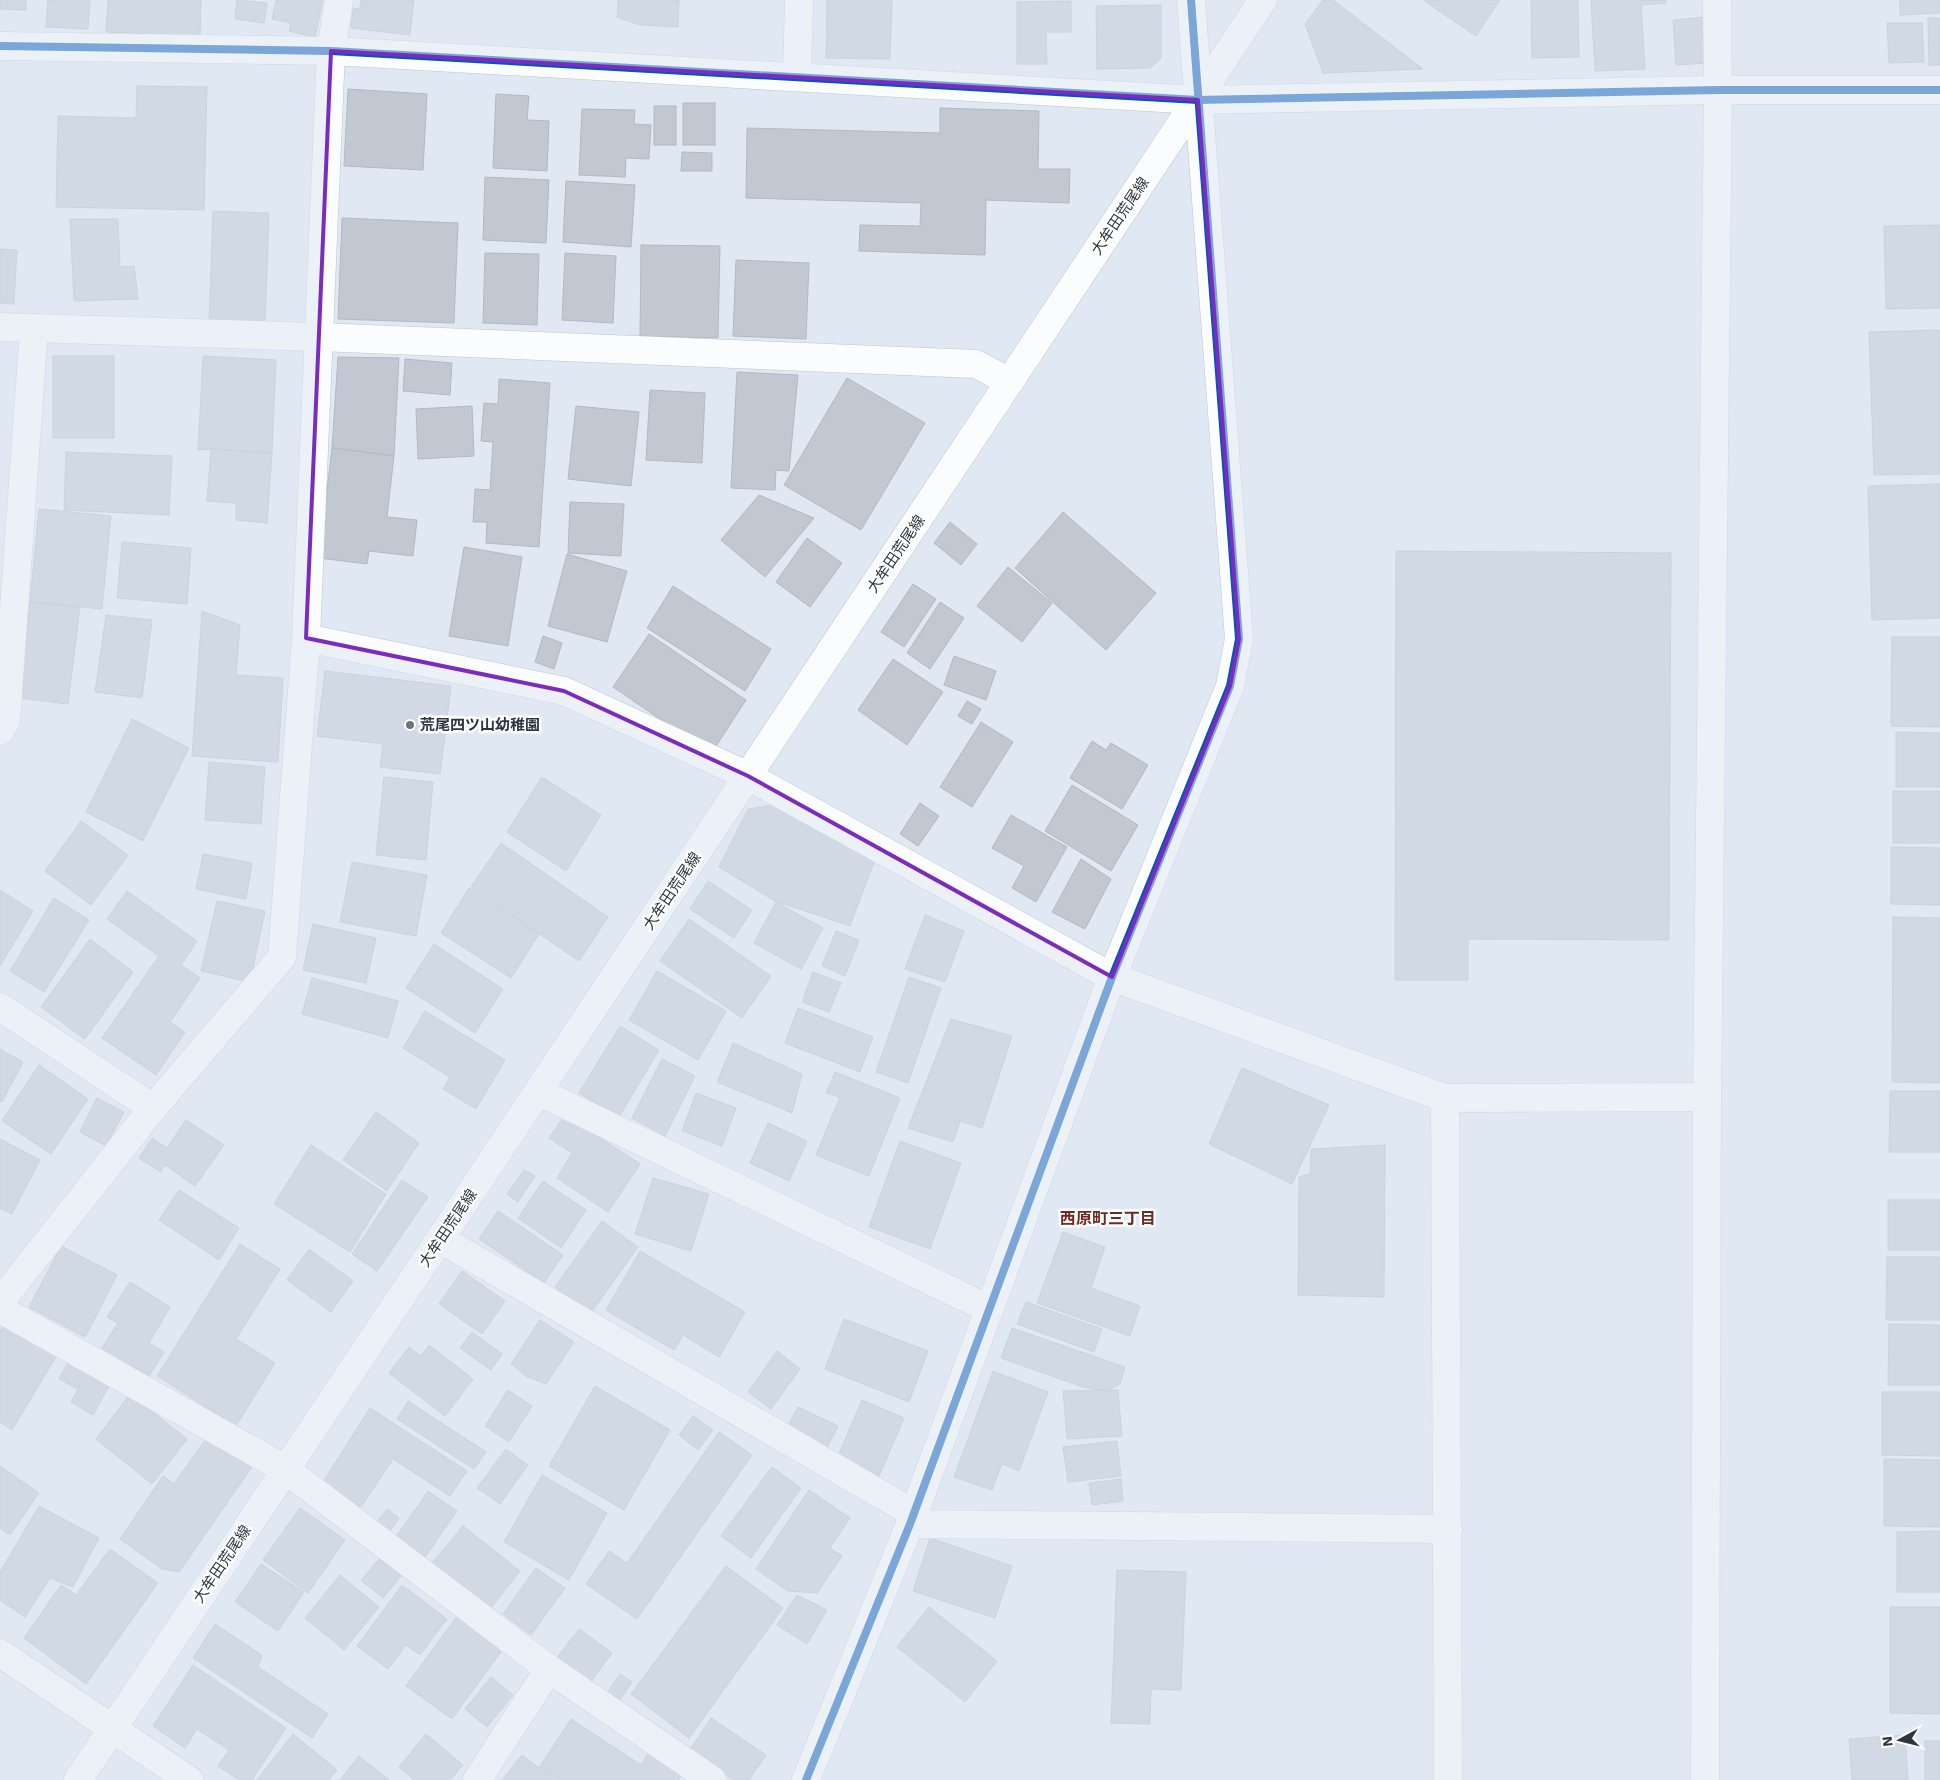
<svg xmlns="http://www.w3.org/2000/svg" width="1940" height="1780" viewBox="0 0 1940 1780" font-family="'Work Sans','Noto Sans JP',sans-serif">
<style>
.building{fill:#c1c8d2;stroke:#b2b9c3}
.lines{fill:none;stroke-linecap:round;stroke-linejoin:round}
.minor-casing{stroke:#bec6cf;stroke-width:29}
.major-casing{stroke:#bec6cf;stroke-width:29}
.minor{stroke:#fafcfd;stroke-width:28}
.major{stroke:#fafcfd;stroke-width:28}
.cycleway-casing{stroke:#fff;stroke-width:11}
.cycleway{stroke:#0057b8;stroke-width:8}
.marked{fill:none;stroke:#7b2cbf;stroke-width:4;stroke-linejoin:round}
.poi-dot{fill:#6b747e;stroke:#fff;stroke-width:2}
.labels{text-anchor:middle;stroke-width:5;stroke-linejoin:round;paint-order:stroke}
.street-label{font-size:15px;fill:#2d353f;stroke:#fff}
.poi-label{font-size:15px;font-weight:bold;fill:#2d353f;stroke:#fff;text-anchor:start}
.neighbourhood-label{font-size:16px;font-weight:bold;fill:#6e2922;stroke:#fff}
</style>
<rect width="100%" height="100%" fill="#dfe8f3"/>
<!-- building -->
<g class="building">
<polygon points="0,0 26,0 26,10 0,9"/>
<polygon points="48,0 90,0 88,29 46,27"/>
<polygon points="108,0 201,0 200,36 106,32"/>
<polygon points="237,0 267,3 264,23 235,19"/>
<polygon points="276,0 323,0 315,37 289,31 291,23 272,19"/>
<polygon points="361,0 414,0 410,35 351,28 353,9 360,8"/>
<polygon points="618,0 679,0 678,27 640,25 617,17"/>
<polygon points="827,0 892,0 890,59 826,58"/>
<polygon points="1323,0 1333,0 1423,69 1323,73 1305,24"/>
<polygon points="1423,0 1500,0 1476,36"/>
<polygon points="1531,0 1578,0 1579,57 1532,58"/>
<polygon points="1591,0 1666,0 1666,3 1641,5 1645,69 1595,71"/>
<polygon points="1900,0 1940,0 1940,13 1900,15"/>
<polygon points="1071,1 1071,32 1046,32 1047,64 1017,64 1017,2"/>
<polygon points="1161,5 1161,58 1150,68 1097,69 1096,6"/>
<polygon points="1706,17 1709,63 1676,65 1673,20"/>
<polygon points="1928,18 1940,18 1940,65 1929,65"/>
<polygon points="1887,23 1922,23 1924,62 1889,63"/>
<polygon points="137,86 207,87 204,210 56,207 58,116 136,118"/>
<polygon points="348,89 427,94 423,170 344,166"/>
<polygon points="496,94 529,96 527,120 549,121 547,171 493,168"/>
<rect x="683" y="103" width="32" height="42"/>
<rect x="654" y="106" width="22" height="39"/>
<polygon points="940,108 1039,111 1038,169 1070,169 1069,203 986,200 985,255 859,251 860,225 920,226 921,203 746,198 747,128 940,133"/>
<polygon points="582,109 635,110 634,124 651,125 649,159 626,158 625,177 579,175"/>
<polygon points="682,152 712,153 712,171 681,171"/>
<polygon points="485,177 549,180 546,243 483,240"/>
<polygon points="566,181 635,185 631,247 563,242"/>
<polygon points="213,211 269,213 265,324 209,322"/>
<polygon points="342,218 458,223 454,323 338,319"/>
<polygon points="70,219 118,219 120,267 134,266 138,299 74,301"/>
<polygon points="1940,225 1940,308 1886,309 1884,226"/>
<polygon points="641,245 720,246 718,338 640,336"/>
<polygon points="0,249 17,250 14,304 0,303"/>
<polygon points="485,253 539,254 537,325 483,323"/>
<polygon points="565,253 616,256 613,323 562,320"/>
<polygon points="736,260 809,263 806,339 733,336"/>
<polygon points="1940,330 1940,474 1874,475 1869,332"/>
<rect x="53" y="356" width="61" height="82"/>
<polygon points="203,356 276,360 272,453 211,449 198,450"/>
<polygon points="338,357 399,358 394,456 332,448"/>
<polygon points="405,359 452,363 450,395 403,391"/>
<polygon points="737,372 798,375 789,471 776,470 775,490 731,488"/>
<polygon points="847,378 925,423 861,530 784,485"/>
<polygon points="499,379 550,383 539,547 486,543 487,522 473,522 475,489 490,490 493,442 481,441 484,403 498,404"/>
<polygon points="650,390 705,393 702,463 646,460"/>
<polygon points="472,406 474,456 418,459 416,409"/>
<polygon points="576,406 639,412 631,486 568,479"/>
<polygon points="332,448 394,456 387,517 417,520 413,556 369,551 367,564 319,558"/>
<polygon points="211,449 272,453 267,523 236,520 236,503 207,501"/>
<polygon points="66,452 172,456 169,515 64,510"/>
<polygon points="1940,484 1940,618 1872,620 1868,486"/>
<polygon points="759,495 814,518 765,577 721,540"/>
<polygon points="570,502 624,504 621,556 568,553"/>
<polygon points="39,509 111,516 102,609 30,602"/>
<polygon points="1063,512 1156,593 1106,650 1015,568"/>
<polygon points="950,522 977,544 961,565 934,543"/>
<polygon points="807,538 842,563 810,607 776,582"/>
<polygon points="122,542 191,548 187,604 117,598"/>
<polygon points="464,547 522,557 508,646 449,636"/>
<polygon points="1396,551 1671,553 1669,940 1468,939 1468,980 1395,980"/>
<polygon points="567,554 627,571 607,642 548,626"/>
<polygon points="1008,567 1052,603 1022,642 977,606"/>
<polygon points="913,584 936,599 904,647 881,632"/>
<polygon points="673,586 771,649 745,691 647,628"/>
<polygon points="30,602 80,607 68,704 20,698"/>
<polygon points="940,602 964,618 930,669 907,653"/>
<polygon points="202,611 240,625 236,675 283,678 278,762 192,756"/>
<polygon points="106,615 152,620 142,698 95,692"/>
<polygon points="649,634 746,700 711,754 613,687"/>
<polygon points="543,636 562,643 554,669 535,662"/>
<polygon points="1892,637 1940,637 1940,727 1891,726"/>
<polygon points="954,656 996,671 986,700 944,685"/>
<polygon points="893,659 943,692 907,745 858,710"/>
<polygon points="325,671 451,686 440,774 380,767 383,744 317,736"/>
<polygon points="967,701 981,709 972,724 958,716"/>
<polygon points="132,719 189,748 143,841 86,812"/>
<polygon points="981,722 1013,742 972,807 940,787"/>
<polygon points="1896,732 1940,733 1940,787 1896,787"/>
<polygon points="1092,741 1106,750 1111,743 1148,765 1122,809 1070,778"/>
<polygon points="209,762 265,767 261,824 205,820"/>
<polygon points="384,777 433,782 426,860 376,855"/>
<polygon points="542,777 601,815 566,871 507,832"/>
<polygon points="1072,785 1138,825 1111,871 1045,831"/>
<rect x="1893" y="791" width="47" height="52"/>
<polygon points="920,803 939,816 918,846 900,834"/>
<polygon points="774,805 874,862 850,926 775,901 719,867 748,809"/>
<polygon points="1011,815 1067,847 1036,902 1012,888 1024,866 992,848"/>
<polygon points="81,821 128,855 91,905 45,871"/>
<polygon points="501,843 608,917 579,961 471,887"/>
<polygon points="1891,847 1940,848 1940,905 1891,904"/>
<polygon points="203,854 252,863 246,899 196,889"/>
<polygon points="1081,859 1111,879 1085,929 1052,912"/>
<polygon points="352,862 427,875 416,936 340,922"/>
<polygon points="708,881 752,910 734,938 690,909"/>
<polygon points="469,888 539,934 511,978 441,933"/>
<polygon points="0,890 33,911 0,966"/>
<polygon points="127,891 197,941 181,965 200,978 170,1022 185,1032 156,1075 102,1038 159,956 107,919"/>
<polygon points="54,898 89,920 44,992 10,971"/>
<polygon points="217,901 265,911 250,982 201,971"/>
<polygon points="776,902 823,928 801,969 754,943"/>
<polygon points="925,915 964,931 945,982 905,969"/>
<polygon points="1893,917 1940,918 1940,1083 1892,1082"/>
<polygon points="689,919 771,976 742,1018 660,961"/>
<polygon points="313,924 376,938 366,983 303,970"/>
<polygon points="836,931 859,940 845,976 822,966"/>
<polygon points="90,939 133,972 85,1039 41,1007"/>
<polygon points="434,944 503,989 475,1033 406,988"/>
<polygon points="657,971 726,1011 698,1060 629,1020"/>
<polygon points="813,972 841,983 829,1012 802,1002"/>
<polygon points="909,977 941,988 908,1083 876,1072"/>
<polygon points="312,978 398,1001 388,1038 302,1014"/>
<polygon points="798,1008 873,1037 860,1072 785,1043"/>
<polygon points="425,1011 505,1060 476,1109 443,1089 450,1077 403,1048"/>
<polygon points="951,1019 1012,1036 982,1128 960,1121 953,1142 908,1128"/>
<polygon points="620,1026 659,1050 619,1117 579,1093"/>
<polygon points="733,1043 802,1074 792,1113 717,1082"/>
<polygon points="0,1049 23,1062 2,1102 0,1102"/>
<polygon points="662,1059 695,1076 665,1136 632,1118"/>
<polygon points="39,1065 88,1099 51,1154 2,1121"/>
<polygon points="1242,1068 1329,1105 1292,1184 1209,1144"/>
<polygon points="835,1072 900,1098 869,1176 816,1155 840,1097 826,1093"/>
<polygon points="1890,1091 1940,1091 1940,1152 1889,1152"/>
<polygon points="696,1093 736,1108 722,1146 682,1131"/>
<polygon points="97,1098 124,1112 106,1146 80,1132"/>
<polygon points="376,1112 419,1143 387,1191 343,1160"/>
<polygon points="565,1115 640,1164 608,1212 557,1178 572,1153 549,1138"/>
<polygon points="186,1120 224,1145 195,1186 165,1165 161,1172 139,1158 152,1138 167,1148"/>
<polygon points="768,1123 807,1141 789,1181 750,1163"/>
<polygon points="0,1139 40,1160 12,1214 0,1208"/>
<polygon points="900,1141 961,1163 930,1249 869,1227"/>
<polygon points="311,1145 386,1194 350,1252 274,1204"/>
<polygon points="1385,1145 1384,1297 1298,1295 1299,1177 1310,1174 1311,1149"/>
<polygon points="524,1170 535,1176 518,1202 507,1194"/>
<polygon points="653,1178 709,1194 691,1251 635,1234"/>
<polygon points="402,1180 428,1197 377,1271 352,1254"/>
<polygon points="543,1181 586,1210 561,1248 518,1218"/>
<polygon points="179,1190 239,1228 219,1260 159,1220"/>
<rect x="1888" y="1200" width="52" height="50"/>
<polygon points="498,1211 563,1255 544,1283 479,1239"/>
<polygon points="602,1221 638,1247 591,1313 555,1287"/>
<polygon points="1063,1232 1105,1247 1091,1288 1140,1306 1130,1336 1037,1303"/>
<polygon points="240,1244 280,1269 236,1339 275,1363 236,1426 157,1376"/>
<polygon points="61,1246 117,1275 85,1337 29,1307"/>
<polygon points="309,1249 353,1281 331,1312 287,1280"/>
<polygon points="640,1251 745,1312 719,1357 683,1335 674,1350 606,1310"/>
<polygon points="1887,1257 1940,1257 1940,1320 1886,1320"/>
<polygon points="462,1271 505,1301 482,1334 439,1304"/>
<polygon points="130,1282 170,1307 149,1343 164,1352 149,1376 102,1348 118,1323 107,1317"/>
<polygon points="1026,1302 1102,1329 1094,1352 1017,1324"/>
<polygon points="844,1319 928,1351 909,1402 825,1369"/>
<polygon points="540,1320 574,1342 546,1384 526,1376 511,1364"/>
<polygon points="5,1323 57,1355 12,1430 0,1422 0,1331"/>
<polygon points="1889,1324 1940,1325 1940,1385 1888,1385"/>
<polygon points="1012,1328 1125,1367 1120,1384 1106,1391 1083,1387 1001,1358"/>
<polygon points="472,1332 502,1354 491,1370 460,1348"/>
<polygon points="429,1345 473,1379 445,1416 389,1373 409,1347 421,1356"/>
<polygon points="777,1351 800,1369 771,1409 748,1392"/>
<polygon points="70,1359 111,1382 93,1415 71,1402 78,1389 59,1379"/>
<polygon points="993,1371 1048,1392 1019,1471 1002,1464 992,1490 954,1477"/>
<polygon points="595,1386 670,1430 624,1510 549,1466"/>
<polygon points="508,1390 532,1406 509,1442 485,1426"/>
<polygon points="1118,1390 1122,1436 1067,1439 1063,1391"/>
<polygon points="1882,1392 1940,1392 1940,1456 1882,1455"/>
<polygon points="130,1394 187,1439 152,1484 96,1439"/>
<polygon points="862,1400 904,1418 877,1481 835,1463"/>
<polygon points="408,1401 486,1452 474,1469 397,1419"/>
<polygon points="798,1407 838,1426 826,1450 786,1430"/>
<polygon points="370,1408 467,1471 450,1496 393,1459 361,1507 323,1482"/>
<polygon points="693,1416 713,1430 698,1450 679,1435"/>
<polygon points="719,1432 752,1455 637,1619 586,1584 609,1551 627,1563"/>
<polygon points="210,1433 254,1464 179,1572 162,1569 120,1539 163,1476 174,1484"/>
<polygon points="1117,1441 1121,1476 1068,1482 1063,1447"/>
<polygon points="506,1449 528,1465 500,1504 477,1488"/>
<polygon points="1884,1459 1940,1460 1940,1527 1884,1526"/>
<polygon points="0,1466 39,1493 10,1535 0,1528"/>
<polygon points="772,1467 801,1488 751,1558 721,1536"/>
<polygon points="542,1475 607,1513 569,1580 504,1542"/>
<polygon points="1121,1479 1123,1501 1092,1505 1089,1483"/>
<polygon points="809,1490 850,1518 830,1548 842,1556 817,1593 788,1591 756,1569"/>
<polygon points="428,1491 457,1511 423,1560 394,1540"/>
<polygon points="39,1506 99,1538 73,1587 50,1578 25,1617 0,1600 0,1572"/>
<polygon points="300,1508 345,1540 308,1593 263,1560"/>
<polygon points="387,1509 399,1518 389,1532 376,1523"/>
<polygon points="463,1526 520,1571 490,1609 432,1563"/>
<polygon points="1940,1531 1940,1592 1897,1592 1897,1532"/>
<polygon points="930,1538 1012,1566 995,1618 913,1591"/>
<polygon points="110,1549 158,1583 86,1684 24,1638 61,1585 76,1595"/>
<polygon points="379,1559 401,1576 383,1598 361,1580"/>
<polygon points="261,1564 304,1592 278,1631 235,1602"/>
<polygon points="726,1566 783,1608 689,1738 631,1694"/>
<polygon points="536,1568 565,1588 531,1635 503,1614"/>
<polygon points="1117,1570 1186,1572 1181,1690 1151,1689 1150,1724 1111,1723"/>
<polygon points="340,1575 379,1607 344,1650 305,1618"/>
<polygon points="402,1585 447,1619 420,1655 406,1645 388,1669 357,1646"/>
<polygon points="797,1595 827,1610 807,1644 777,1625"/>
<polygon points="929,1607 997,1661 965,1702 897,1647"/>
<polygon points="1890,1607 1940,1607 1940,1714 1890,1713"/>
<polygon points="458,1615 503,1649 452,1719 406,1686"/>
<polygon points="215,1624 262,1655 258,1667 328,1714 312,1738 193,1658"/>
<polygon points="579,1629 612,1653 589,1684 556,1659"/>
<polygon points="193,1665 286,1728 252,1780 239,1780 218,1766 229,1750 197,1729 185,1748 153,1726"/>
<polygon points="620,1674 632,1682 620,1700 608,1692"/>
<polygon points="491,1677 513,1695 487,1727 465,1709"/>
<polygon points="711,1718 766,1755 749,1780 733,1780 689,1751"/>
<polygon points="571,1719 641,1765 650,1750 683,1772 678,1780 557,1780 539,1768"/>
<polygon points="293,1734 337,1770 329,1780 257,1780"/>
<polygon points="426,1734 463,1765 450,1780 414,1780 399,1767"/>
<polygon points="1905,1735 1908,1780 1852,1780 1849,1739"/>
<rect x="1925" y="1741" width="15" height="39"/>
<polygon points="522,1755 539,1768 554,1780 502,1780"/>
<polygon points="359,1756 389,1780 340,1780"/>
</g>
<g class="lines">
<!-- minor casing -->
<g class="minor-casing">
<g id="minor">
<polyline points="0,46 331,51 1198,100 1718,90 1940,90"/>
<polyline points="797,77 799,0"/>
<polyline points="0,327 319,337 976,364 1010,382"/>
<polyline points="306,638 564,691 748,776 1112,977 1445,1098 1707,1097"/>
<polyline points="0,731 6,721 34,328"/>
<polyline points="0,1007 153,1108"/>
<polyline points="539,1092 989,1309"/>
<polyline points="1445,1098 1448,1780"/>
<polyline points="440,1239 913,1513"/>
<polyline points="0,1302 153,1108 282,957 306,638 331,51 339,0"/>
<polyline points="0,1309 285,1469 549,1669 712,1780"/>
<polyline points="910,1524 1448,1529"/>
<polyline points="0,1653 189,1780"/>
<polyline points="477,1780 549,1669"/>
<polyline points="806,1780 910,1524 1112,977 1230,686 1239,639 1191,0"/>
<polyline points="1705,1780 1707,1097 1718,90 1717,0"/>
</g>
</g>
<!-- major casing -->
<g class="major-casing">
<polyline id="major" points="78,1780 440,1239 1263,0"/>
</g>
<!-- minor -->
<use href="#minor" class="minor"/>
<!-- major -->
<use href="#major" class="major"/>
<!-- cycleway casing -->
<g class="cycleway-casing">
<g id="cycleway">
<polyline points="0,46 331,51 1198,100 1718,90 1940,90"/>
<polyline points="806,1780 910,1524 1112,977 1230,686 1239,639 1191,0"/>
</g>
</g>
<!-- cycleway -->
<use href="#cycleway" class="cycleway"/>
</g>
<!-- marked area -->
<path d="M0 0H1940V1780H0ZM331,51L1198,100L1239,639L1230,686L1112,977L748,776L564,691L306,638Z" fill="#dfe8f3" fill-opacity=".55" fill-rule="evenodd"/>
<path class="marked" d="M331,51L1198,100L1239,639L1230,686L1112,977L748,776L564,691L306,638Z"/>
<!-- markers -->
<circle class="poi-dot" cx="410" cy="725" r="5"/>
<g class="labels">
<!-- street labels -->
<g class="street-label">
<text transform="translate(1120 216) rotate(-56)" y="5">大牟田荒尾線</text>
<text transform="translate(896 554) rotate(-56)" y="5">大牟田荒尾線</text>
<text transform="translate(672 891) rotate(-56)" y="5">大牟田荒尾線</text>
<text transform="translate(448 1228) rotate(-56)" y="5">大牟田荒尾線</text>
<text transform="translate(222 1564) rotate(-56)" y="5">大牟田荒尾線</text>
</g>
<!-- poi labels -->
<g class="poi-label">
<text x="420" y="730">荒尾四ツ山幼稚園</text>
</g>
<!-- neighbourhood labels -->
<g class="neighbourhood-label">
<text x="1108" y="1224">西原町三丁目</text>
</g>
</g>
<!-- north arrow -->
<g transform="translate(1900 1740) rotate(263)" stroke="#ffffff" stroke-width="4" paint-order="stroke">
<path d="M0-4L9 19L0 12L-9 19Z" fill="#2d353f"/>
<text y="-8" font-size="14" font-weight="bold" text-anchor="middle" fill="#2d353f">N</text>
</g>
</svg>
